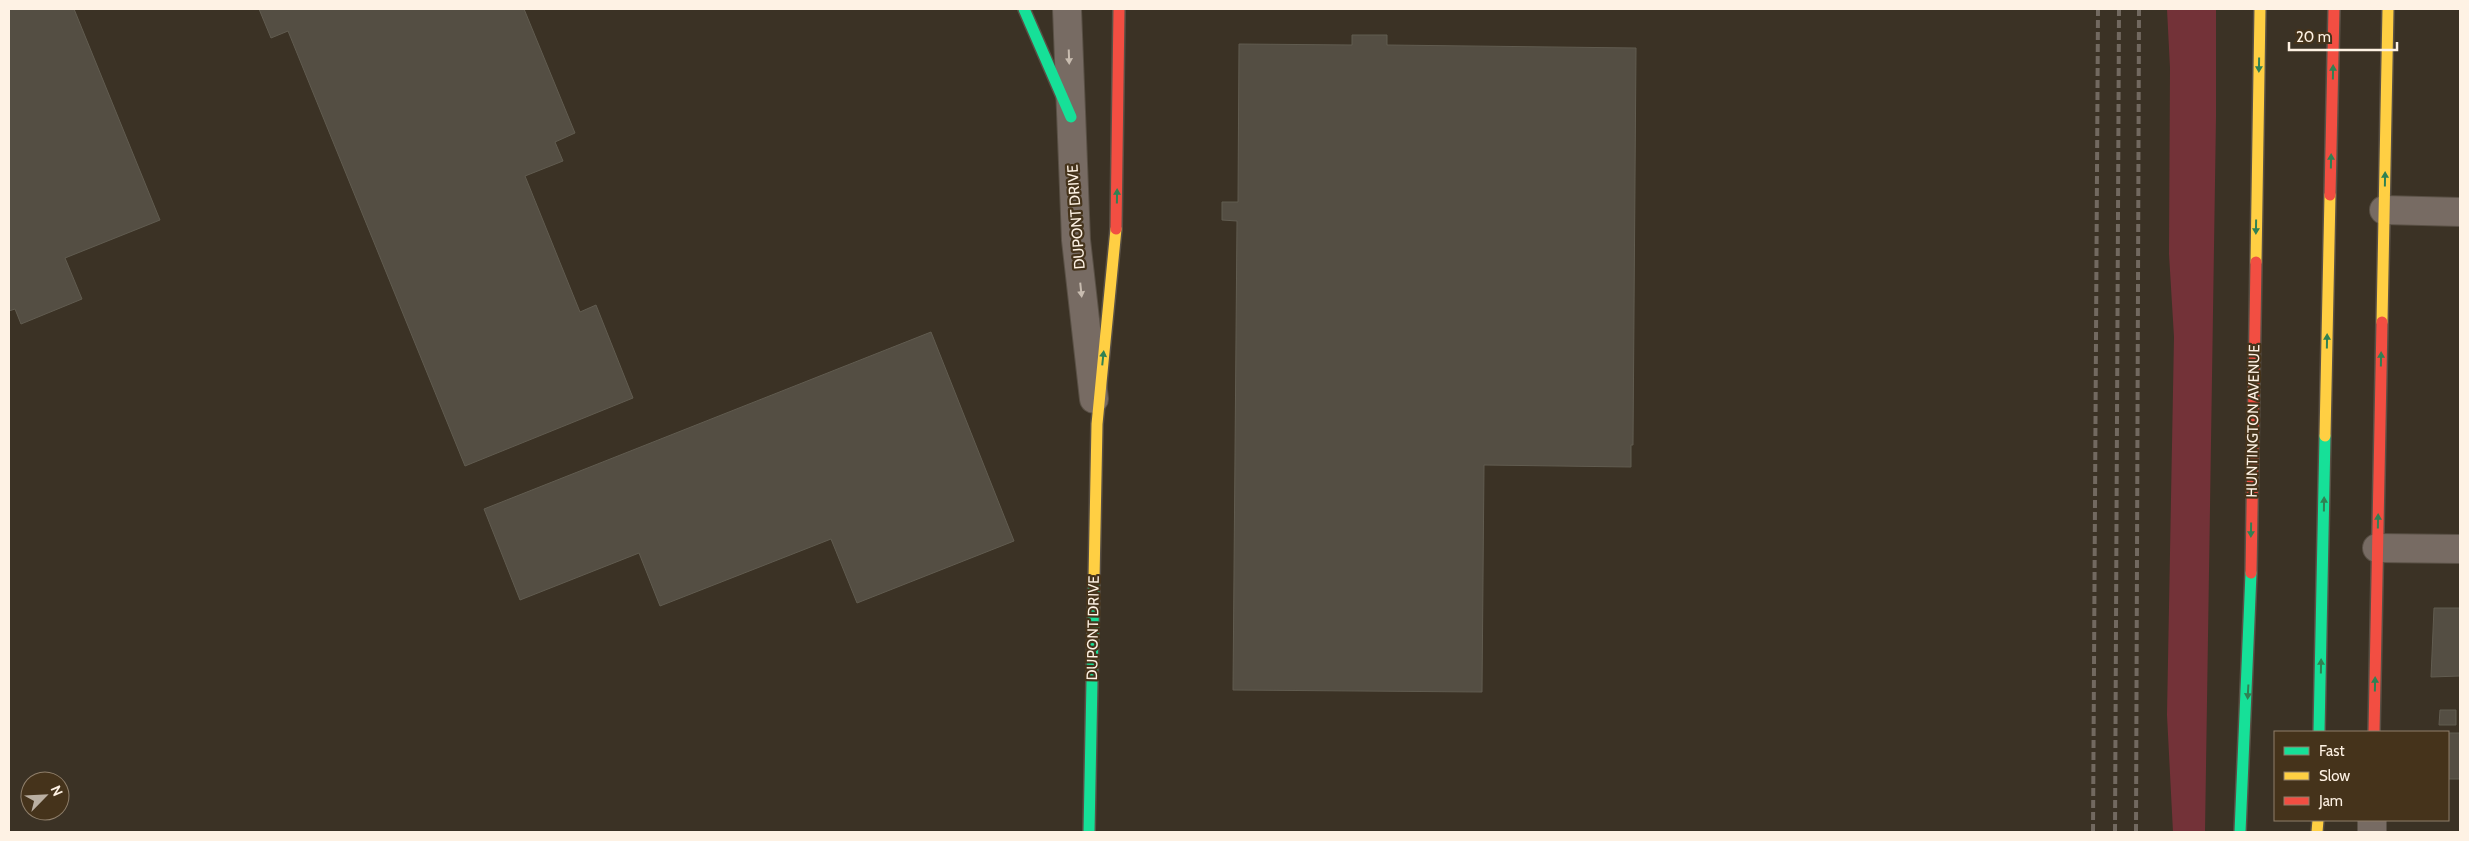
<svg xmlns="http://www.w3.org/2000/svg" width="2469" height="841" viewBox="0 0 2469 841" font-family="Cabin,sans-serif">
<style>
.green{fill:#733238}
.building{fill:#544e43;stroke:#615c50}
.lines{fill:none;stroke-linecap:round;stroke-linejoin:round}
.street-casing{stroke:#595045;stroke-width:30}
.fast-casing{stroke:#595045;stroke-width:14}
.slow-casing{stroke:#595045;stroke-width:14}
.jam-casing{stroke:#595045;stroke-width:14}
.street{stroke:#776b63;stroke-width:28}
.fast{stroke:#16e098;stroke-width:11}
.slow{stroke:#ffcf43;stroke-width:11}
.jam{stroke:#f24e42;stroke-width:11}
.rail{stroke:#726960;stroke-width:4;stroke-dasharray:8 4;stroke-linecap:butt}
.oneway{fill:#c8bcb0}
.oneway2{fill:#308153}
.labels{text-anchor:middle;stroke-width:4.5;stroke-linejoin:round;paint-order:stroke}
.street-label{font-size:15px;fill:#fef2e4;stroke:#45331b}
</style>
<rect width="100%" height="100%" fill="#3b3225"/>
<!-- green -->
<polygon class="green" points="2167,9 2216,9 2216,117 2205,832 2173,832 2167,715 2174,337 2169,254 2170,68"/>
<!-- building -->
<g class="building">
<polygon points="9,9 74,9 160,220 65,258 82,299 21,324 15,309 9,311"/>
<polygon points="259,9 524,9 575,133 555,142 563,161 525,176 580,312 596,305 633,398 465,466 288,31 271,38"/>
<polygon points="1352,35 1387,35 1387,45 1636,48 1633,445 1631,445 1631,467 1484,465 1482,692 1233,690 1237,221 1222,220 1222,202 1238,202 1239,44 1352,45"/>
<polygon points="931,332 1014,541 857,603 831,539 660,606 639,553 520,600 484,509"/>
<polygon points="2434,608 2460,608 2460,676 2431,677"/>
<polygon points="2440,710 2456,710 2456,725 2439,725"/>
<rect x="2448" y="733" width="12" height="46"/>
</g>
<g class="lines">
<!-- street casing -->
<g class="street-casing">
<g id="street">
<polyline points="1067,9 1076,240 1094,399"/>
<polyline points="2384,210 2460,212"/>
<polyline points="2377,548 2460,549"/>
<polyline points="2372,832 2372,820"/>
</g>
</g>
<!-- fast casing -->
<g class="fast-casing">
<g id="fast">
<polyline points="1024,9 1071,117"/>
<polyline points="2319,732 2325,436"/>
<polyline points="1089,832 1094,580"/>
<polyline points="2240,832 2251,573"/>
</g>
</g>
<!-- slow casing -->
<g class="slow-casing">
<g id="slow">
<polyline points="2256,262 2260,9"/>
<polyline points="2382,322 2388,9"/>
<polyline points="2325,436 2330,195"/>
<polyline points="1094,580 1097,424 1116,229"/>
<polyline points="2317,832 2318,820"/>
</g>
</g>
<!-- jam casing -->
<g class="jam-casing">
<g id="jam">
<polyline points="2330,195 2334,9"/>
<polyline points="1116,229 1119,9"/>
<polyline points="2251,573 2256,262"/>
<polyline points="2374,732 2382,322"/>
</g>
</g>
<!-- street -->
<use href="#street" class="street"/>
<!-- fast -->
<use href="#fast" class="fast"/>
<!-- slow -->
<use href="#slow" class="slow"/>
<!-- jam -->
<use href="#jam" class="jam"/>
<!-- rail -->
<g class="rail">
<polyline points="2093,832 2098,9"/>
<polyline points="2115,832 2119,9"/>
<polyline points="2136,832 2139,9"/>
</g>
</g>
<!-- one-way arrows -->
<defs><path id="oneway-solid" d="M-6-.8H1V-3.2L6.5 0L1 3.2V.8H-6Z" transform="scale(1.25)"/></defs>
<g class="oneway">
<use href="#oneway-solid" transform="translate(1069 57) rotate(88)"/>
<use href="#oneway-solid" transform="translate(1081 290) rotate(84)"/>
</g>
<g class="oneway2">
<use href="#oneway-solid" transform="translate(2259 65) rotate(91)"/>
<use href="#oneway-solid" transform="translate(2333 72) rotate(-89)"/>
<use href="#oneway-solid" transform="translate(2331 161) rotate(-89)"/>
<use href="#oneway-solid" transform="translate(2385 179) rotate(-89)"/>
<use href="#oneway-solid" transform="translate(1117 196) rotate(-89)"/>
<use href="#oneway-solid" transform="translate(2256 227) rotate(91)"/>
<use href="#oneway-solid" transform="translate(2327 341) rotate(-89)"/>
<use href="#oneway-solid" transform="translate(1103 358) rotate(-84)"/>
<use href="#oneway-solid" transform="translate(2381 359) rotate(-89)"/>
<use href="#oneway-solid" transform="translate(2324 504) rotate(-89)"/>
<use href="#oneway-solid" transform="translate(2378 521) rotate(-89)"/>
<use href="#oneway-solid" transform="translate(2251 530) rotate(91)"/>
<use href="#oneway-solid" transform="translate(2321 666) rotate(-89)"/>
<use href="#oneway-solid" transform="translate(2375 684) rotate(-89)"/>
<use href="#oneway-solid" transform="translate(2248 692) rotate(93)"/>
</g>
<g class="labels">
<!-- street labels -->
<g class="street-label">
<text transform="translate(1076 217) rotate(-94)" y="5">DUPONT DRIVE</text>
<text transform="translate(2253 421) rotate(-89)" y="5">HUNTINGTON AVENUE</text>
<text transform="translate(1093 628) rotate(-89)" y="5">DUPONT DRIVE</text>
</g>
</g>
<!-- border -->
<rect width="2469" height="841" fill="none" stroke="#fef2e4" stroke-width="20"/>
<!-- legend -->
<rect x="2274" y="731" width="175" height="90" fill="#45331b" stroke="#8f7f6b"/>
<rect x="2284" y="747" width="25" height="8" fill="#16e098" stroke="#8f7f6b"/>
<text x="2319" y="756" font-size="15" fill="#fef2e4">Fast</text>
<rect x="2284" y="772" width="25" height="8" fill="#ffcf43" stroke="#8f7f6b"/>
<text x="2319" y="781" font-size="15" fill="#fef2e4">Slow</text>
<rect x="2284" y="797" width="25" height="8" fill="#f24e42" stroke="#8f7f6b"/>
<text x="2319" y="806" font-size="15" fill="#fef2e4">Jam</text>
<!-- north arrow -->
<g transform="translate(45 796) rotate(66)"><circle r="24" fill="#45331b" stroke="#8f7f6b"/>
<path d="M0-4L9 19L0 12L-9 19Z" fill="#baafa1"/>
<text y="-8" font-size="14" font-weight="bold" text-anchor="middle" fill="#fef2e4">N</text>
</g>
<!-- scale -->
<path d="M2289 42v8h108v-8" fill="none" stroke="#fef2e4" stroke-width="2.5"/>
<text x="2296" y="42" font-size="15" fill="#fef2e4" stroke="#45331b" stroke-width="4" paint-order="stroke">20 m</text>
</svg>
